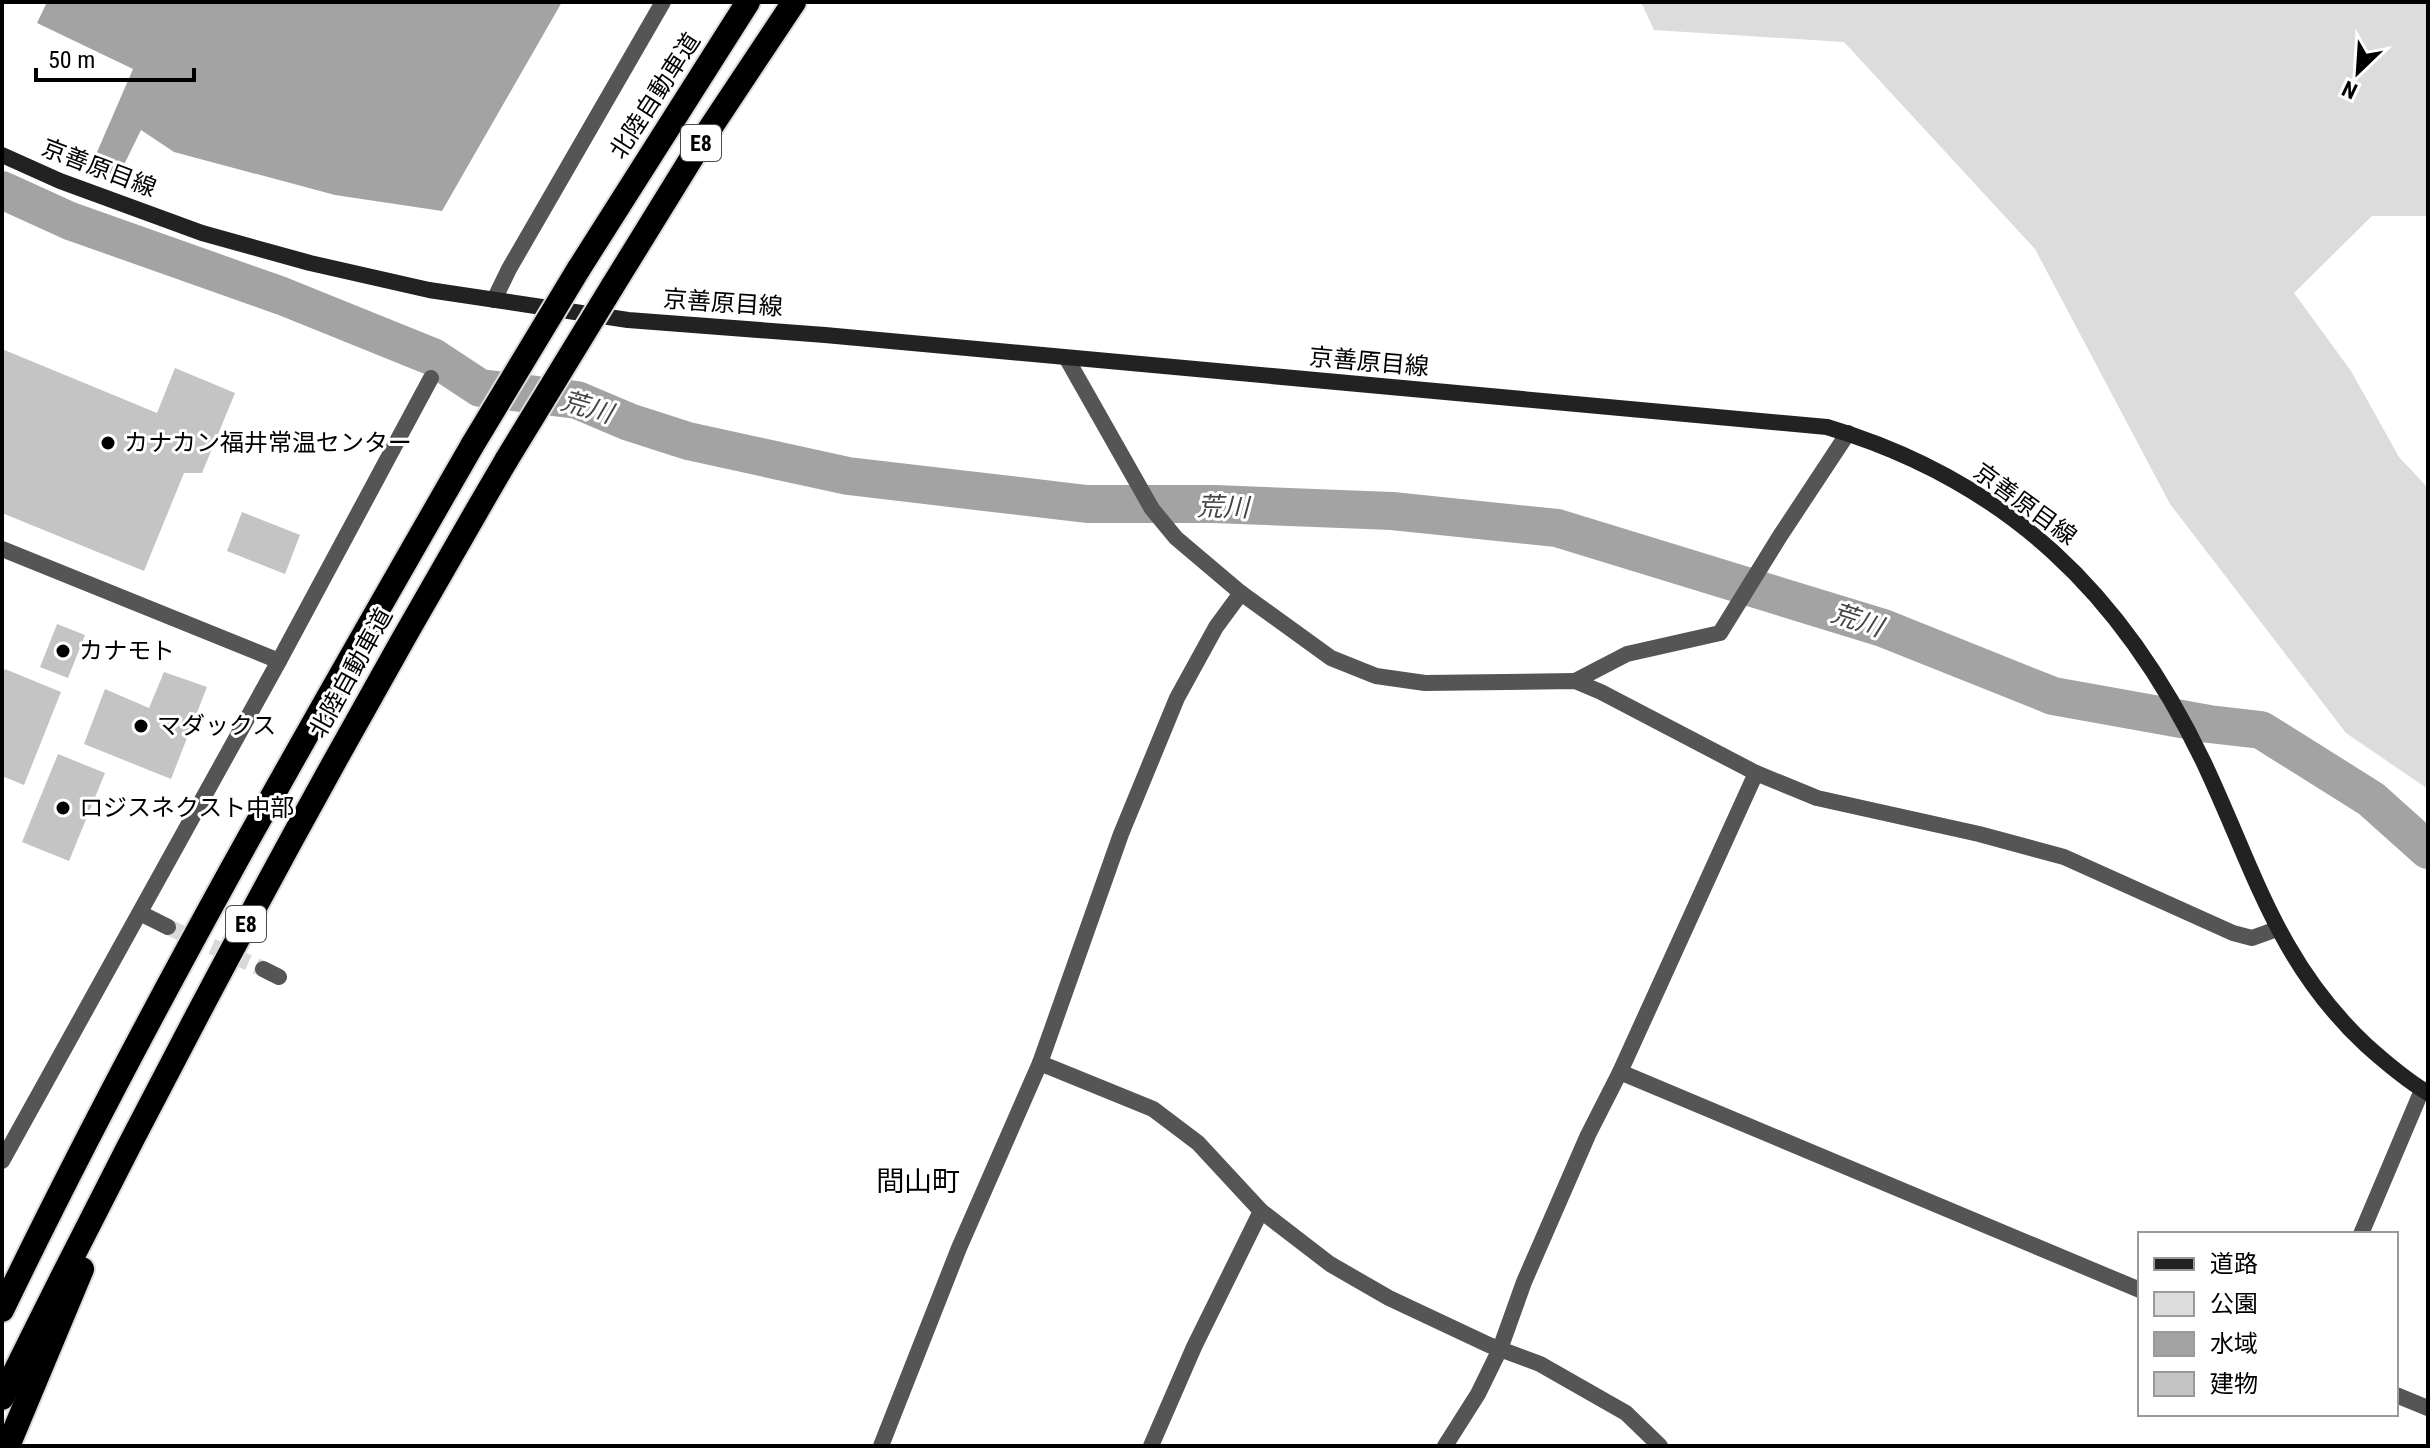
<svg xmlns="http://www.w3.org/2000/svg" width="2430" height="1448" viewBox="0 0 2430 1448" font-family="'Roboto Condensed','Noto Sans JP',sans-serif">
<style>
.green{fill:#dcdcdc}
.water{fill:#a3a3a3}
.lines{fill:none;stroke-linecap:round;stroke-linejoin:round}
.river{stroke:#a3a3a3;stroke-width:38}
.building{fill:#c4c4c4}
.minor-tunnel{stroke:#d9d9d9;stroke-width:16;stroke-dasharray:16 8;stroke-linecap:butt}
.motorway-casing{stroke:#dbdbdb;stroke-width:28}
.minor{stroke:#555;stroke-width:16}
.tertiary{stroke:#555;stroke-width:16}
.secondary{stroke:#222;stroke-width:16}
.motorway{stroke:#000;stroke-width:24}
.motorway-bridge-casing{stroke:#dbdbdb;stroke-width:28;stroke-linecap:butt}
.motorway-bridge{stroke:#000;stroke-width:24}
.poi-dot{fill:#000;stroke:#fff;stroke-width:3}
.labels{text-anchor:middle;stroke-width:6;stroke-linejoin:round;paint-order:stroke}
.shield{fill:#fff;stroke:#4c4c4c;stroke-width:2}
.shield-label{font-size:22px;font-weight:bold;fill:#000}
.street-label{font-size:24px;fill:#000;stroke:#fff}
.poi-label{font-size:24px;fill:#000;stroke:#fff;text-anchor:start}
.water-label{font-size:26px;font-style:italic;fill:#444;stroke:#fff}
.quarter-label{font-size:28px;fill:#000;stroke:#fff}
</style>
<rect width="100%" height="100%" fill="#fff"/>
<!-- green -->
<polygon class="green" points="1641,2 2428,2 2428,216 2372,216 2294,293 2351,371 2399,457 2428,488 2428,789 2346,733 2170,504 2035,249 1844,42 1654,30"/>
<!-- water -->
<polygon class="water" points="47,2 562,2 442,211 335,195 174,152 141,130 118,177 91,166 133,69 37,23"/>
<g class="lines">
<!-- river -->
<polyline class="river" points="2,190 70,221 282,296 433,357 480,388 577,400 629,422 688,441 848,476 1087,504 1214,504 1392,511 1557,528 1883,628 2053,696 2209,724 2261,730 2371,799 2428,850"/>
</g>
<!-- building -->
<g class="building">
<polygon points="2,349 157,413 175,368 235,393 202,473 184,473 144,571 2,513"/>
<polygon points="242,512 300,535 285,574 227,551"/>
<polygon points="57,624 85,635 68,678 40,667"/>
<polygon points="5,669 61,692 24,785 2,776 2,677"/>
<polygon points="164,672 207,687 171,779 84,744 105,689 149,708"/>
<polygon points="58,754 105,773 69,861 22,842"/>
</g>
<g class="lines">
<!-- minor-tunnel -->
<polyline class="minor-tunnel" points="168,927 263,969"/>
<!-- motorway casing -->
<g class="motorway-casing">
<g id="motorway">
<polyline points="578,270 748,2"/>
<polyline points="612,287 707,133 794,2"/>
<path d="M2,1310C145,1014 309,729 473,444"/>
<path d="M2,1398C159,1079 327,766 507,459"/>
<polyline points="8,1446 82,1269"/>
</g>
</g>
<!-- minor -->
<g class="minor">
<polyline points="2,549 279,661"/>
<polyline points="1575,681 1627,654 1720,633 1780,536 1848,433"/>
<polyline points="140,913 168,927"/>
<polyline points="263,969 279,977"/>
<polyline points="1040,1063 1153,1109 1198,1143 1261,1211 1330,1264 1389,1298 1489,1345 1540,1364 1626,1413 1660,1446"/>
<polyline points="1620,1072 2140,1290"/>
<polyline points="2,1161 279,661 431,378"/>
<polyline points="2361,1234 2422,1090"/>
<polyline points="2396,1395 2428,1408"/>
<polyline points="881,1446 959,1248 1040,1063 1121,834 1177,698 1216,627 1241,593"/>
<polyline points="1151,1446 1194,1347 1261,1211"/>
<polyline points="1445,1446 1478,1394 1500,1349 1524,1282 1588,1135 1620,1072 1756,773"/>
</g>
<!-- tertiary -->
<g class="tertiary">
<polyline points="494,300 509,269 663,2"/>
<polyline points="1067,359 1152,509 1176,538 1241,593 1331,658 1376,676 1425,683 1575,681 1601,692 1756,773 1817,798 1979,834 2064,857 2233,933 2252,938 2277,929"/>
</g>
<!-- secondary -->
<path class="secondary" d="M2,155L60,181L202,233L310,263L429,290L628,320L825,335L1827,427C2008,481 2124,595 2204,763C2254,869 2277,962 2366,1045C2385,1062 2406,1080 2428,1093"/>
<!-- motorway -->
<use href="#motorway" class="motorway"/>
<!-- motorway-bridge casing -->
<g class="motorway-bridge-casing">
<g id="motorway-bridge">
<polyline points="473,444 578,270"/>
<polyline points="507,459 612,287"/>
</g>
</g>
<!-- motorway-bridge -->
<use href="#motorway-bridge" class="motorway-bridge"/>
</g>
<!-- markers -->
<g class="poi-dot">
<circle cx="108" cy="443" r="8"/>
<circle cx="63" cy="651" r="8"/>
<circle cx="141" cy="726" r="8"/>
<circle cx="63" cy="808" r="8"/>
</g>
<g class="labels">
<!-- shield labels -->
<g class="shield">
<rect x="681" y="125" width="40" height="36" rx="6"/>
<rect x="226" y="906" width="40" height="36" rx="6"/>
</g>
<g class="shield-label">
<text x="701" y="151">E8</text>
<text x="246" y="932">E8</text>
</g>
<!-- street labels -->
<g class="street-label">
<text transform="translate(655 96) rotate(-57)" y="8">北陸自動車道</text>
<text transform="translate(99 168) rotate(21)" y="8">京善原目線</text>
<text transform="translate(723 303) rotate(4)" y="8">京善原目線</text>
<text transform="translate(1369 362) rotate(5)" y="8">京善原目線</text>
<text transform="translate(2025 504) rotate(36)" y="8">京善原目線</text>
<text transform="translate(351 673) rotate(-61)" y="8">北陸自動車道</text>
</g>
<!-- poi labels -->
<g class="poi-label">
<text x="124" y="451">カナカン福井常温センター</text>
<text x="79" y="659">カナモト</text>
<text x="157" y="734">マダックス</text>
<text x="79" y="816">ロジスネクスト中部</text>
</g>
<!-- water labels -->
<g class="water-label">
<text transform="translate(587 407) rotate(16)" y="9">荒川</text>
<text transform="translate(1223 507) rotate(1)" y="9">荒川</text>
<text transform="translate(1857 620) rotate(18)" y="9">荒川</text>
</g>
<!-- quarter labels -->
<g class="quarter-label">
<text x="918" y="1191">間山町</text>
</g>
</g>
<!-- border -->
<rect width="2430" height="1448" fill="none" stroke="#000000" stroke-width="8"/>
<!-- legend -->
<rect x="2138" y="1232" width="260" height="184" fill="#ffffff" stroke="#999999" stroke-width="2"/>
<rect x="2154" y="1258" width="40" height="12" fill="#222222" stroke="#999999" stroke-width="2"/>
<text x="2210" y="1272" font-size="24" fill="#000000">道路</text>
<rect x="2154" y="1292" width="40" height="24" fill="#dcdcdc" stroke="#999999" stroke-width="2"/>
<text x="2210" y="1312" font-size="24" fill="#000000">公園</text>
<rect x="2154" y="1332" width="40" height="24" fill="#a3a3a3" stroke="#999999" stroke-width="2"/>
<text x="2210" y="1352" font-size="24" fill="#000000">水域</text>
<rect x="2154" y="1372" width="40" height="24" fill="#c4c4c4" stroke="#999999" stroke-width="2"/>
<text x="2210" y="1392" font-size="24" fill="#000000">建物</text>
<!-- north arrow -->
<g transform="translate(2358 72) rotate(205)" stroke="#ffffff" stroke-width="6" paint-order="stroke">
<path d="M0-6L14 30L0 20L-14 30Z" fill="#000000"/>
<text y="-12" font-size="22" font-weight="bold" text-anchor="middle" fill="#000000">N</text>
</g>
<!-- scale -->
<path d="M36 68v12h158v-12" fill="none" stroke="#000000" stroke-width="4"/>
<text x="48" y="68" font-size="24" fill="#000000" stroke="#ffffff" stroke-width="6" paint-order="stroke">50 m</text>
</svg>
